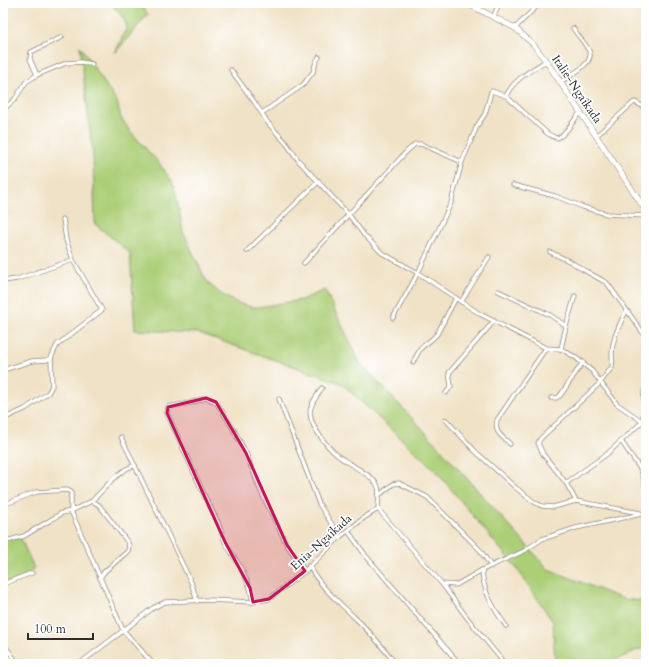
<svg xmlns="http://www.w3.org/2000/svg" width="649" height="667" viewBox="0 0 649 667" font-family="Cardo,serif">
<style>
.green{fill:#abce76;stroke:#6b7c50}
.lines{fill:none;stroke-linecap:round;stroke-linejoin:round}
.street-casing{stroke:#8e8678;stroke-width:5}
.secondary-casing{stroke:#8e8678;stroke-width:6}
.street{stroke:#fff;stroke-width:3.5}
.secondary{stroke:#fff;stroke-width:5}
.marked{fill:#c2185b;fill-opacity:0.2;stroke:#c2185b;stroke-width:3;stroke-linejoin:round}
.labels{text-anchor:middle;stroke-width:3.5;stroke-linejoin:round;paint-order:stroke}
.street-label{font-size:12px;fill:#2b2b2b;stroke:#fff}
</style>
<rect width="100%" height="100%" fill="#fff"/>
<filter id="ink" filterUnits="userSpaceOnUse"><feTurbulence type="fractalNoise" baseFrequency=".025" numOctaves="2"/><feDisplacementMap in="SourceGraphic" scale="8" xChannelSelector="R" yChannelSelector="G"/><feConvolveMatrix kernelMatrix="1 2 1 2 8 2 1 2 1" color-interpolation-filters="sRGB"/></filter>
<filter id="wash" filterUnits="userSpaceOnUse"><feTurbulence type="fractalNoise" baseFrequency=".012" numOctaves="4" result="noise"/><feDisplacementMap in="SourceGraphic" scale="16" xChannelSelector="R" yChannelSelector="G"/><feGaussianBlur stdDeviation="0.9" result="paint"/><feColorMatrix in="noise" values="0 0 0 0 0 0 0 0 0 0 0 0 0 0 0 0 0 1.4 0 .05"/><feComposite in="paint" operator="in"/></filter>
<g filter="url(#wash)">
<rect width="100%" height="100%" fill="#f0e2c6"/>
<!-- green -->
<g class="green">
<polygon points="111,3 142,3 143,8 148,14 115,53 127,27 124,19"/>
<polygon points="80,46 117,102 121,118 130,131 158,162 172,181 177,198 183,232 204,276 208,283 221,294 235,302 251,307 259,307 301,300 325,290 360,363 428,435 548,569 623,599 641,601 646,600 646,648 635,651 608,664 555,664 553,622 518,570 436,471 341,383 198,333 135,330 130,253 95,224 93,156"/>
<polygon points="20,537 34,568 25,576 3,585 3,542"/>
</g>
</g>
<g filter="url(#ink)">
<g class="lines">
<!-- street casing -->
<g class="street-casing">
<g id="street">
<polyline points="494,16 499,3"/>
<polyline points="515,28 540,3"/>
<polyline points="231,70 255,103 268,123 286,143 299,161 349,215 364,235 382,253 418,273 480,314 546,348 561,349 575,357 592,371 617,404 646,424"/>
<polyline points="37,75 30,59 31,52 62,37"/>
<path d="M560,82C569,76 596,63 589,51C585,43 578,36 573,28"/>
<path d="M506,96C514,79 530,71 546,61"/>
<polyline points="3,110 15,99 26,82 37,75 66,63 80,62 92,64"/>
<polyline points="262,113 303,85 313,72 316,62 319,57"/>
<polyline points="596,136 633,103 635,102 646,108"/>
<polyline points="513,185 555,196 583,207 607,214 646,216"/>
<polyline points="247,251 319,181"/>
<polyline points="550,252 571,262 582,269 607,283 646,337"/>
<polyline points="304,263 406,152 415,144 421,144 462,162"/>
<polyline points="3,281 17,279 73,260"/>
<polyline points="498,291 550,315 566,326"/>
<polyline points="461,302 489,257"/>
<path d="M393,318L418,273L451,203L462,162L477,126L485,114L491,92L492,91L506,96L548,134C551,135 554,138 557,138C564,137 575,118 580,113"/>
<polyline points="561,349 566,326 575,296"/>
<polyline points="413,362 421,348 432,339 437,334 456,298"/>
<polyline points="3,370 32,361 47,360 51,358"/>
<path d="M322,388C317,396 310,404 310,413C311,429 331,452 344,460C353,466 375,477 378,487C380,492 378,503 378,509"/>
<polyline points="446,393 451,386 449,373 494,321"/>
<polyline points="551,398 556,398 560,396 583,362"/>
<polyline points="279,399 319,504 340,537"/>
<polyline points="3,419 25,409 48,393 52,386 51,358 57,345 102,310 73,260 66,240 63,219"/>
<polyline points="446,420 475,451 516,488 534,502 542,506 553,507 576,501 640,513"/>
<polyline points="121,437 191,582 197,601"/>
<polyline points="621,441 641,470 646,488"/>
<path d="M510,444C502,436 494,433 497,420L546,348"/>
<polyline points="566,483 607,454 643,421 644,391"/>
<polyline points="378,496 393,484 399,483 427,497 480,550 491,566"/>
<polyline points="92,501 99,505 126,540 129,545 128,551 104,572 100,578"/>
<path d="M576,501L566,483L543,454L538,443L541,438L600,383L612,367C613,362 612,358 612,354C612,339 620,324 626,311"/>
<polyline points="3,505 36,492 67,490 71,492 71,511 92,501 113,479 126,469 135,465"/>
<polyline points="348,531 366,556 457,661 457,664"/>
<polyline points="3,542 24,536 62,513 71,511 123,630 153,664"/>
<path d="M309,566C322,589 336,599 354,617C370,631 383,648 396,664"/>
<path d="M482,570C483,592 494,609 506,626"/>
<polyline points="3,584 32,573"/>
<polyline points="442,584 468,619 505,664"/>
<polyline points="253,602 250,588 241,568 225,542 218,522 207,501 167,413 168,407 190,403 206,398 216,402 231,425 246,453 261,492 287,545 305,571"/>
<polyline points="3,643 18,664"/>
<polyline points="79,664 153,608 165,602 208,600 253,602 269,599 305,571 340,537 365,517 378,509 442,584 456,585 482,570 524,551 542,539 576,528 646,513"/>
</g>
</g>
<!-- secondary casing -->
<g class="secondary-casing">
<polyline id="secondary" points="466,3 515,28 533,44 546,61 641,203 646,213"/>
</g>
<!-- street -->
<use href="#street" class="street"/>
<!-- secondary -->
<use href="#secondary" class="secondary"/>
</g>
</g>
<!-- marked area -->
<path class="marked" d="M206,398L216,402L246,453L287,545L305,571L269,599L253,602L250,588L225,542L167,413L168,407Z"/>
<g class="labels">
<!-- street labels -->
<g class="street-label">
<text transform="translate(577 89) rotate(56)" y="4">Italie-Ngaîkada</text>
<text transform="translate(321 542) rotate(-42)" y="4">Enia-Ngaîkada</text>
</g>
</g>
<!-- margin -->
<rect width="649" height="667" fill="none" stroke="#fff" stroke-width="16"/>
<!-- scale -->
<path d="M28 633v6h65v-6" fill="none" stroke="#2b2b2b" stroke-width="2"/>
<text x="34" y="633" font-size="12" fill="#2b2b2b" stroke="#ffffff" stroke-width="3" paint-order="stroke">100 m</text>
</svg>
